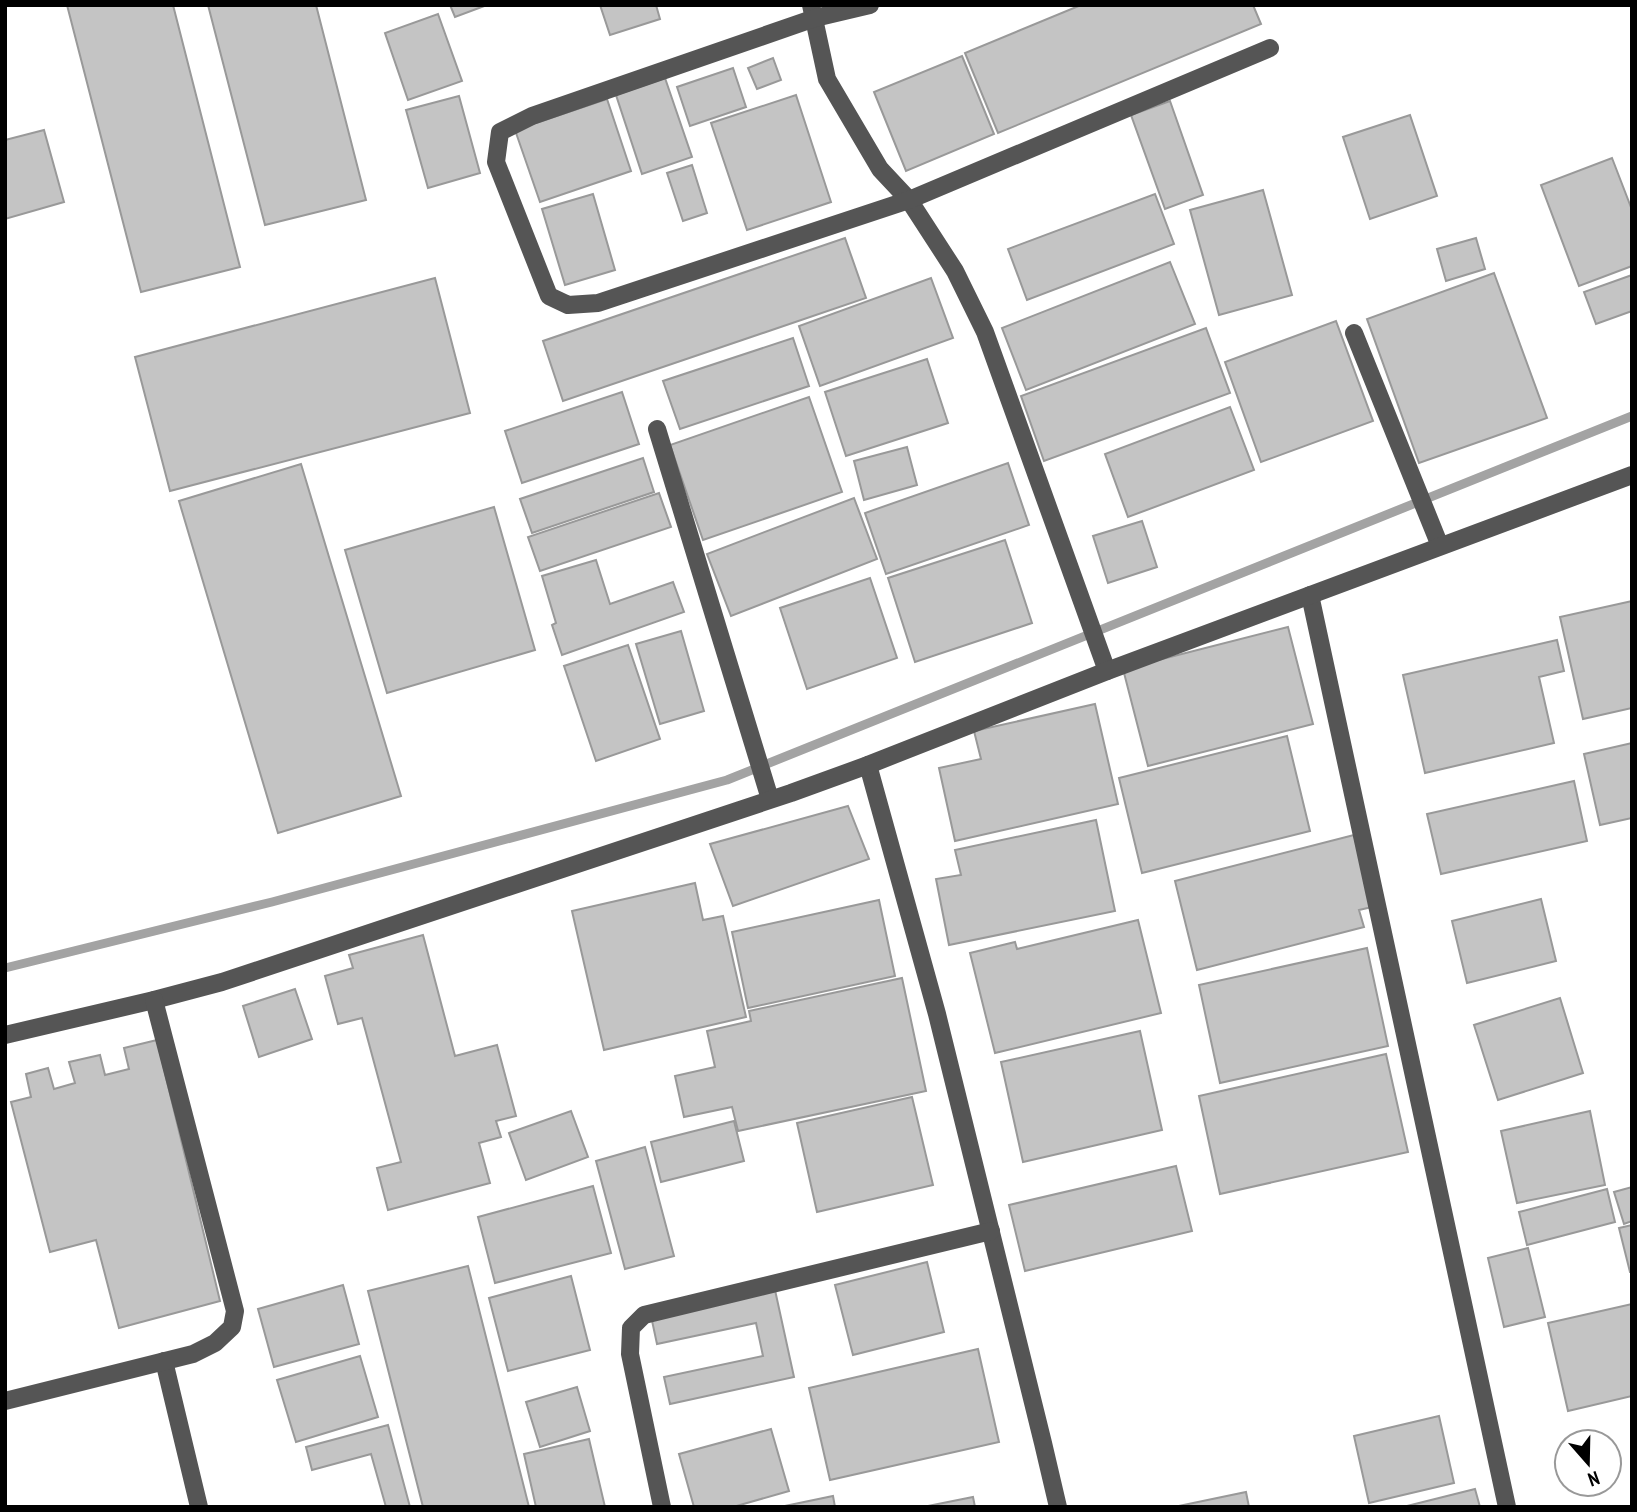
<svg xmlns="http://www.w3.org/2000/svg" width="1637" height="1512" viewBox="0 0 1637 1512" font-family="'PT Sans Narrow',sans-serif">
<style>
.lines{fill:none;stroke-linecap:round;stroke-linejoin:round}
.stream{stroke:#a3a3a3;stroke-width:9}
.building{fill:#c4c4c4;stroke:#999;stroke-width:2}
.minor{stroke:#555;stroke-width:18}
</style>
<rect width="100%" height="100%" fill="#fff"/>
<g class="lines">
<!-- stream -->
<polyline class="stream" points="5,968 272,902 727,780 1632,416"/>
</g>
<!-- building -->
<g class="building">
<polygon points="67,5 173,5 240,267 141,292"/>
<polygon points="208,5 316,5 366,200 265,225"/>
<polygon points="450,5 487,5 455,17"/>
<polygon points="600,5 656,5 660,19 610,35"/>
<polygon points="1081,5 1253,5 1261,24 998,133 965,53"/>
<polygon points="438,14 462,81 408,100 385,33"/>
<polygon points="962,56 994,134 906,171 874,92"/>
<polygon points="773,58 781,80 757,89 748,68"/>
<polygon points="733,68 746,107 690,126 677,87"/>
<polygon points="665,78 692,157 642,174 616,95"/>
<polygon points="796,95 831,202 747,230 711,123"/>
<polygon points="459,96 480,173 428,188 406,110"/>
<polygon points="607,99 631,171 540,202 515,130"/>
<polygon points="1170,101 1203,195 1165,209 1131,115"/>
<polygon points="1410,115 1437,196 1370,219 1343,137"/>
<polygon points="44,130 64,202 5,219 5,140"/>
<polygon points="1612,158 1632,210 1632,266 1579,286 1541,185"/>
<polygon points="692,165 707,213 683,221 667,173"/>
<polygon points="1263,190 1292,295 1219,315 1190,210"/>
<polygon points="593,194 615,270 565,285 542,209"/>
<polygon points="1155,194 1174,244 1027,300 1008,249"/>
<polygon points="845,238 866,298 563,401 543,341"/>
<polygon points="1476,238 1485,269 1446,281 1437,249"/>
<polygon points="1170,262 1195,324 1026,390 1002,328"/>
<polygon points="1494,273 1547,418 1419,463 1367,319"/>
<polygon points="1632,275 1632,311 1596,324 1584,292"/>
<polygon points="435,278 470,413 170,491 135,357"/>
<polygon points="931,278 953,338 820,386 799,326"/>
<polygon points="1336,321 1373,421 1261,462 1225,362"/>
<polygon points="1206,328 1230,393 1044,461 1021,396"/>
<polygon points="793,338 809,386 680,429 663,381"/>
<polygon points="927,359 948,423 846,456 825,392"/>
<polygon points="622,392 639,444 522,483 505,431"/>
<polygon points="809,397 842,492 703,540 670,445"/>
<polygon points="1230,407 1254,470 1128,517 1105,454"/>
<polygon points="907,447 917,485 864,500 854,461"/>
<polygon points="643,458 654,492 532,533 520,499"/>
<polygon points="1008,463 1029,525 886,574 865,513"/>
<polygon points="301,464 401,796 278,833 179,501"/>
<polygon points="659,493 671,527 540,571 528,537"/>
<polygon points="854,498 877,559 731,616 707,554"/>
<polygon points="494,507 535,650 387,693 345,550"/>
<polygon points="1142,521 1157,567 1108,583 1093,536"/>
<polygon points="1005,540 1032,623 915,662 888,578"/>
<polygon points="596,560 610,604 673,582 684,612 562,655 552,625 556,623 542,576"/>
<polygon points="870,578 897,658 807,689 780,608"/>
<polygon points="1632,601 1632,708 1583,719 1560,617"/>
<polygon points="1288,627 1313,724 1148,766 1123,669"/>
<polygon points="681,631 704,711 660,724 636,644"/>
<polygon points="1557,640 1564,671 1539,677 1554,743 1425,773 1403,675"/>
<polygon points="628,645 660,739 596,761 564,666"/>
<polygon points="1095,704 1118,804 955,841 939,768 981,759 974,731"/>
<polygon points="1287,736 1310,831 1142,873 1119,778"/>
<polygon points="1632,743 1632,818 1600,825 1584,754"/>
<polygon points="1574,781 1587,841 1441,874 1427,814"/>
<polygon points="848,806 869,859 733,906 710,844"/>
<polygon points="1096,820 1115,911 949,945 936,879 961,875 955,850"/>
<polygon points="1354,835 1372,907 1359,910 1364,927 1197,970 1175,881"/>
<polygon points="695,883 703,920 723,916 746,1017 604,1050 572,911"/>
<polygon points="1541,899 1556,961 1467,983 1452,921"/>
<polygon points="879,900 895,976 748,1008 732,932"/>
<polygon points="1138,920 1161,1013 995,1053 970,953 1015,942 1017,949"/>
<polygon points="423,935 455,1056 497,1045 516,1116 496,1121 501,1137 479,1143 490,1183 388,1210 377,1168 401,1162 362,1018 338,1024 325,976 353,968 349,955"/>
<polygon points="1367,948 1388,1046 1220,1083 1199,985"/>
<polygon points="902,978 926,1091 738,1131 732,1107 684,1117 675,1076 715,1067 707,1031 751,1021 749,1011"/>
<polygon points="295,989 312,1039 259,1057 243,1006"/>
<polygon points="1560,998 1583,1073 1498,1100 1474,1025"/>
<polygon points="1140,1031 1162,1130 1023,1162 1001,1062"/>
<polygon points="157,1040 220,1301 119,1328 96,1240 50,1252 11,1102 31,1097 26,1074 48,1068 54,1089 75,1083 69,1062 100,1055 105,1075 129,1069 124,1048"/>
<polygon points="1386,1054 1408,1152 1220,1194 1199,1096"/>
<polygon points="912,1097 933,1185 817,1212 797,1123"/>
<polygon points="571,1111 588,1157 526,1180 509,1133"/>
<polygon points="1590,1111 1605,1185 1517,1203 1501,1131"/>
<polygon points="734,1121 744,1161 661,1182 651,1142"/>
<polygon points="645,1147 674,1256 625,1269 596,1161"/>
<polygon points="1176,1166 1192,1231 1025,1271 1009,1205"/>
<polygon points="593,1186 611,1253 495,1283 478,1217"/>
<polygon points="1632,1187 1632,1221 1624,1224 1614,1192"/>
<polygon points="1607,1189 1615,1222 1527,1245 1519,1212"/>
<polygon points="1632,1225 1632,1272 1630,1272 1619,1228"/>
<polygon points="1528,1248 1545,1317 1504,1327 1488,1258"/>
<polygon points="927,1262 944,1332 853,1355 835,1285"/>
<polygon points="468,1266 529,1507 423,1507 368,1291"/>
<polygon points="571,1276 590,1350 508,1371 489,1298"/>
<polygon points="343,1285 359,1344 274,1367 258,1309"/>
<polygon points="775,1290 794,1377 670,1404 664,1377 763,1356 756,1323 657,1344 651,1316"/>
<polygon points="1632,1304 1632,1396 1568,1411 1548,1323"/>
<polygon points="978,1349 999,1442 830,1480 809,1388"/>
<polygon points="360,1356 378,1417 296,1442 277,1380"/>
<polygon points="577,1387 590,1431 540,1447 526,1402"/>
<polygon points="1439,1416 1454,1483 1369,1503 1354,1436"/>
<polygon points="388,1425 410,1507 386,1507 371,1454 312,1470 306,1447"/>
<polygon points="771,1429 789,1491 733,1507 694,1507 679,1454"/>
<polygon points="589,1439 605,1507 536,1507 524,1454"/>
<polygon points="1475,1489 1480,1507 1403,1507"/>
<polygon points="1246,1492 1249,1507 1174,1507"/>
<polygon points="833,1496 835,1507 780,1507"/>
<polygon points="973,1497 975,1507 923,1507"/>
</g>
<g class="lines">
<!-- minor -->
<g class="minor">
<polyline points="811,5 827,79 880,169 909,200 955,271 985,332 1107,671"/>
<polyline points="870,5 815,18 532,116 500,132 496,162 549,296 568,305 598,303 909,200 1270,48"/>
<polyline points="1354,333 1440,546"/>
<polyline points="657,429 770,799"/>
<polyline points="1310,595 1507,1507"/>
<polyline points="868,765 937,1014 1043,1443 1058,1507"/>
<polyline points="5,1035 154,1000 222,982 791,793 868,765 1107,671 1632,475"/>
<polyline points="164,1361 199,1507"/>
<polyline points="5,1401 193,1354 215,1343 232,1327 235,1311 154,1000"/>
<polyline points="662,1507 630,1354 631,1328 644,1315 991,1231"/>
</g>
</g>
<!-- border -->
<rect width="1637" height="1512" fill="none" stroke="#000000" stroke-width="14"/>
<!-- north arrow -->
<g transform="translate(1588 1463) rotate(160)"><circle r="33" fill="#ffffff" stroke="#999999" stroke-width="2"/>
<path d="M0-5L12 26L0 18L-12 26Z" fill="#000000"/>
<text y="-10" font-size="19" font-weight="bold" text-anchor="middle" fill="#000000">N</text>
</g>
</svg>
